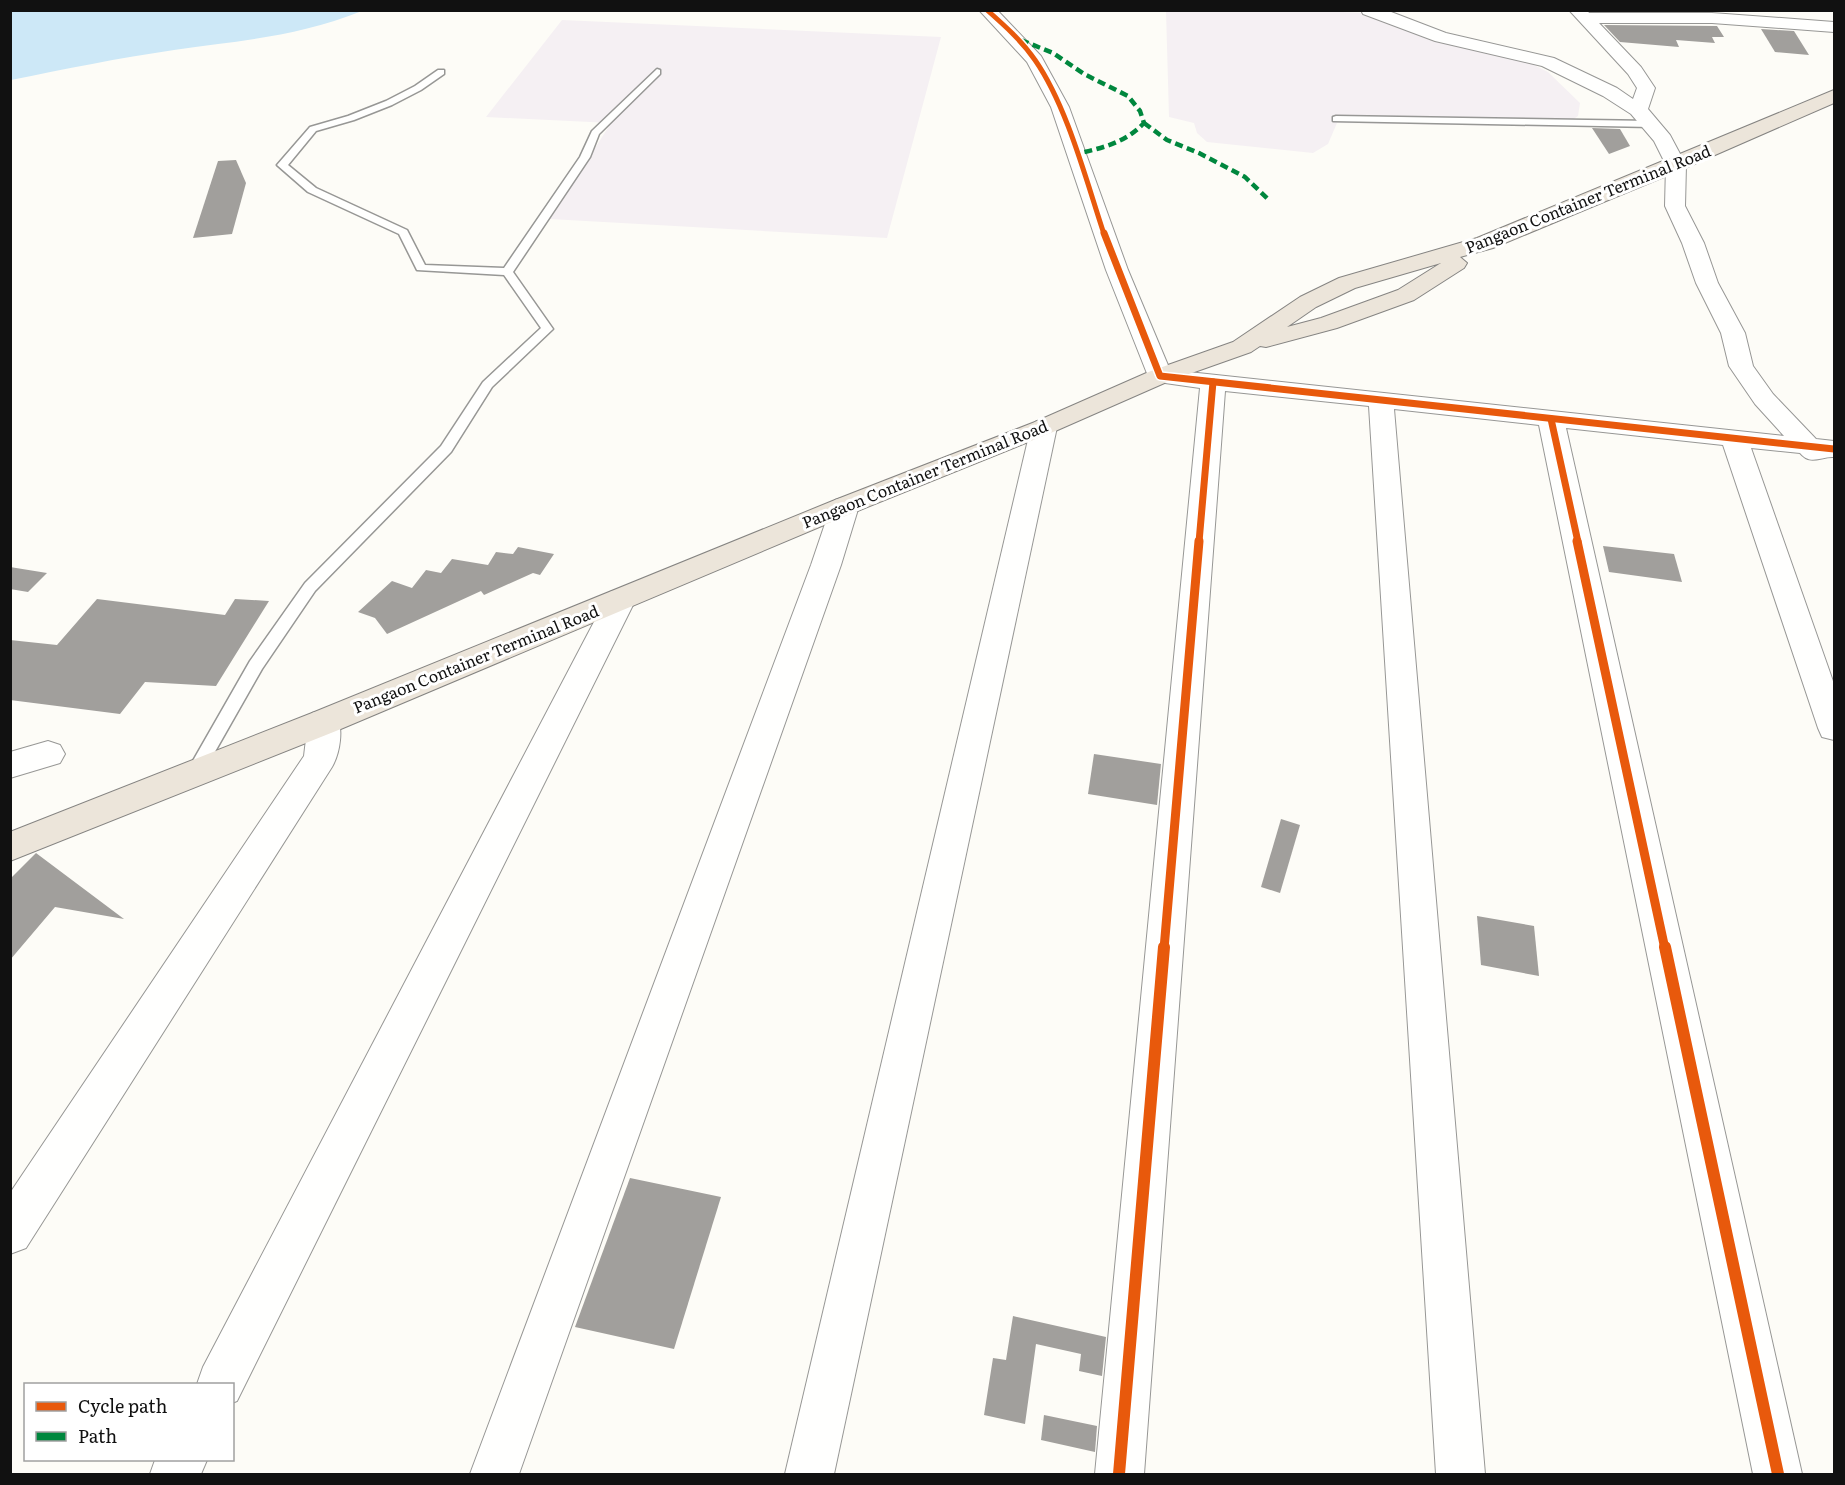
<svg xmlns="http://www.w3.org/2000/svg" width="1845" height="1485" viewBox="0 0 1845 1485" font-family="Literata,serif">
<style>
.industrial{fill:#f5f0f3}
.water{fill:#cde8f7}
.building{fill:#a19f9c}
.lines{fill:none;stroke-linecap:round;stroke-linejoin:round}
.service-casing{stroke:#979795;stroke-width:3}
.minor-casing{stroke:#979795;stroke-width:2}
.trunk-casing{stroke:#858482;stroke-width:2}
.service{fill:#fffffe;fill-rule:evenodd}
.minor{fill:#fffffe;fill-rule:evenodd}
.trunk{fill:#ece5da;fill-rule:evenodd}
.quiet{stroke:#00873e;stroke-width:4.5;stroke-dasharray:8 4.5;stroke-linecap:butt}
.cycleway-far3-casing{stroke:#fff;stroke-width:8}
.cycleway-far2-casing{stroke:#fff;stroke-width:10}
.cycleway-far1-casing{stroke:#fff;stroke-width:13}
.cycleway-casing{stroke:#fff;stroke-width:16}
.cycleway-far3{stroke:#e8590c;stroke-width:5}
.cycleway-far2{stroke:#e8590c;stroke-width:7}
.cycleway-far1{stroke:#e8590c;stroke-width:9}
.cycleway{stroke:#e8590c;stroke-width:12}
.labels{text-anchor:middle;stroke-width:6;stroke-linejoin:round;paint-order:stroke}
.street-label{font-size:16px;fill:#111;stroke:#fff}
</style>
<rect width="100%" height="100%" fill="#fdfcf7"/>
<!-- industrial -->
<g class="industrial">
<polygon points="1166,11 1321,11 1385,14 1423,23 1443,42 1520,58 1548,72 1580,103 1578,116 1562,127 1337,123 1328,144 1313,153 1207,142 1197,133 1194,123 1169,117"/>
<polygon points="562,20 941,37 887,238 550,219 611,123 486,117"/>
</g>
<!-- water -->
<path class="water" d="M10,11L11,10L362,11C297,37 242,40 174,50C119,58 65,69 11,80Z"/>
<!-- building -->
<g class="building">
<polygon points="1604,25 1717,26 1724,37 1712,37 1715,43 1676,40 1679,47 1620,42"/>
<polygon points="1761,29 1794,31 1809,55 1775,52"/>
<polygon points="1592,128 1620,129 1630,146 1609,154"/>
<polygon points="236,160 246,183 232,234 193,238 218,161"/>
<polygon points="1603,546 1674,554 1682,582 1609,572"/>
<polygon points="518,547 554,554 540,575 533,573 484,595 481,591 387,634 375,618 358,612 392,581 412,588 426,570 441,573 452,559 488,565 496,552 513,554"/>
<polygon points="10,567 47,573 28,592 10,589"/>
<polygon points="97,599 225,615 235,599 269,601 216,686 145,682 120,714 10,700 10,640 57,645"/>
<polygon points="1094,754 1161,764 1157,805 1088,794"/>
<polygon points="1281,819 1300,825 1280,893 1261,887"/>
<polygon points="36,853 124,919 55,907 10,960 10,879"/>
<polygon points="1477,916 1534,926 1539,976 1481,965"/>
<polygon points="630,1178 721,1197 674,1349 575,1327"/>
<polygon points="1013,1316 1106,1337 1102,1376 1079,1371 1081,1354 1036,1344 1025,1424 984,1415 993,1358 1006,1360"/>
<polygon points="1044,1415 1097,1426 1095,1452 1041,1440"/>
</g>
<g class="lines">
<!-- service casing -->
<g class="service-casing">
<g id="service">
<polygon points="657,69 660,70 660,74 599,134 590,157 513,272 553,329 492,387 451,452 315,591 262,669 200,778 194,779 188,778 186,773 250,661 305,583 441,446 483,382 541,328 504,275 417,270 399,234 308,192 277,165 310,127 348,116 386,101 415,86 438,70 444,70 444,74 421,90 392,105 354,120 316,131 288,165 316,188 407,230 425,265 504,268 580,157 592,131"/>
<polygon points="1336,116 1652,121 1657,124 1652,127 1333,121 1333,117"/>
</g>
</g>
<!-- minor casing -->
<g class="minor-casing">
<g id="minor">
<path d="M979,10H997L1041,56L1069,107L1128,270L1170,370L1784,436L1755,404L1729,366L1721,333L1696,283L1682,243L1665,206L1666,165L1654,141L1631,114L1603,96L1542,66L1435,41L1363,14L1361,10H1386L1446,33L1554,58L1617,88L1633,99L1637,88L1628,74L1569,10H1587L1589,13H1712L1834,22V32L1712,23H1599L1641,67L1655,88L1648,109L1670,135L1686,165L1685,206L1704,243L1718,283L1745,333L1753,366L1773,394L1816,439L1834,441V457C1821,456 1811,466 1800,453L1751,448L1834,684V740L1822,737L1818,728L1723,445L1566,428L1802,1474H1753L1539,425L1394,409L1485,1474H1436L1369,406L1225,391L1144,1474H1095L1200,388L1151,381L1148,376L1106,270L1051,107L1027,62Z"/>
<polygon points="1044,419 1053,422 1057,427 834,1474 785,1474 1031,427 1035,422"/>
<polygon points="845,497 855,500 859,506 841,565 519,1474 470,1474 811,565 831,506 835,500"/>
<polygon points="621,589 632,592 636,599 237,1401 232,1403 232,1384 197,1384 203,1367 606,599 610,592"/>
<path d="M324,710L336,713C344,728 340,753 332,767L26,1248L10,1254V1193L304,756L308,722L312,713Z"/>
<polygon points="48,741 60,745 65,754 60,763 10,778 10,752"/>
<polygon points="155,1460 207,1460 201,1474 150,1474"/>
</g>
</g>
<!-- trunk casing -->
<g class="trunk-casing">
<path id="trunk" d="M1834,90V103L1683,169L1493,248L1460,257L1467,263L1464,268L1414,300L1337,328L1266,347L1260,346L1251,352L1169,381L1053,432L855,512L336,731L10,861V832L312,713L835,500L1035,422L1151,371L1233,342L1300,297L1339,278L1477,238ZM1441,263L1398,290L1321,318L1287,327L1316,307L1355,288Z"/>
</g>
<!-- service -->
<use href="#service" class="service"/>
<!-- minor -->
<use href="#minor" class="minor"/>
<!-- trunk -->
<use href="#trunk" class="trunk"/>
<!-- quiet -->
<g class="quiet">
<path d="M1021,40L1053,53L1084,74L1128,96L1140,111L1144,123C1125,143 1102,148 1076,154"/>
<polyline points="1144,123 1167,140 1199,153 1245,177 1270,201"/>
</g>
<!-- cycleway-far3 casing -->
<g class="cycleway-far3-casing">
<path id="cycleway-far3" d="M987,10C1004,25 1022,41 1035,60C1067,106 1086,180 1104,234"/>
</g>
<!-- cycleway-far2 casing -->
<g class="cycleway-far2-casing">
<g id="cycleway-far2">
<polyline points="1104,233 1160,376 1834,449"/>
<polyline points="1551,419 1578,542"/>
<polyline points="1199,542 1213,382"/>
</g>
</g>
<!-- cycleway-far1 casing -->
<g class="cycleway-far1-casing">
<g id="cycleway-far1">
<polyline points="1577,541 1665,949"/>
<polyline points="1164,949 1199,541"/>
</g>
</g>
<!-- cycleway casing -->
<g class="cycleway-casing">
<g id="cycleway">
<polyline points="1665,947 1778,1474"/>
<polyline points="1119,1474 1164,947"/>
</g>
</g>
<!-- cycleway-far3 -->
<use href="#cycleway-far3" class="cycleway-far3"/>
<!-- cycleway-far2 -->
<use href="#cycleway-far2" class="cycleway-far2"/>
<!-- cycleway-far1 -->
<use href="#cycleway-far1" class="cycleway-far1"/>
<!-- cycleway -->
<use href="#cycleway" class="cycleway"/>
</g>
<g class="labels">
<!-- street labels -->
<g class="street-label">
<text transform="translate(1588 199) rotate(-22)" y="6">Pangaon Container Terminal Road</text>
<text transform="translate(925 474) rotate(-22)" y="6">Pangaon Container Terminal Road</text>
<text transform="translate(476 659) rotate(-22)" y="6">Pangaon Container Terminal Road</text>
</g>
</g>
<!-- border -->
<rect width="1845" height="1485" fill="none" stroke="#111111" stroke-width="24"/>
<!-- legend -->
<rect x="24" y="1383" width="210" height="78" fill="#ffffff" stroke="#a0a0a0" stroke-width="1.5"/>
<rect x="36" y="1402" width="30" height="9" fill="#e8590c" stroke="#a0a0a0" stroke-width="1.5"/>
<text x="78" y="1413" font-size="18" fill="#111111">Cycle path</text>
<rect x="36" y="1432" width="30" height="9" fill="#00873e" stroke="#a0a0a0" stroke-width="1.5"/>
<text x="78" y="1443" font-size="18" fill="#111111">Path</text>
</svg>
